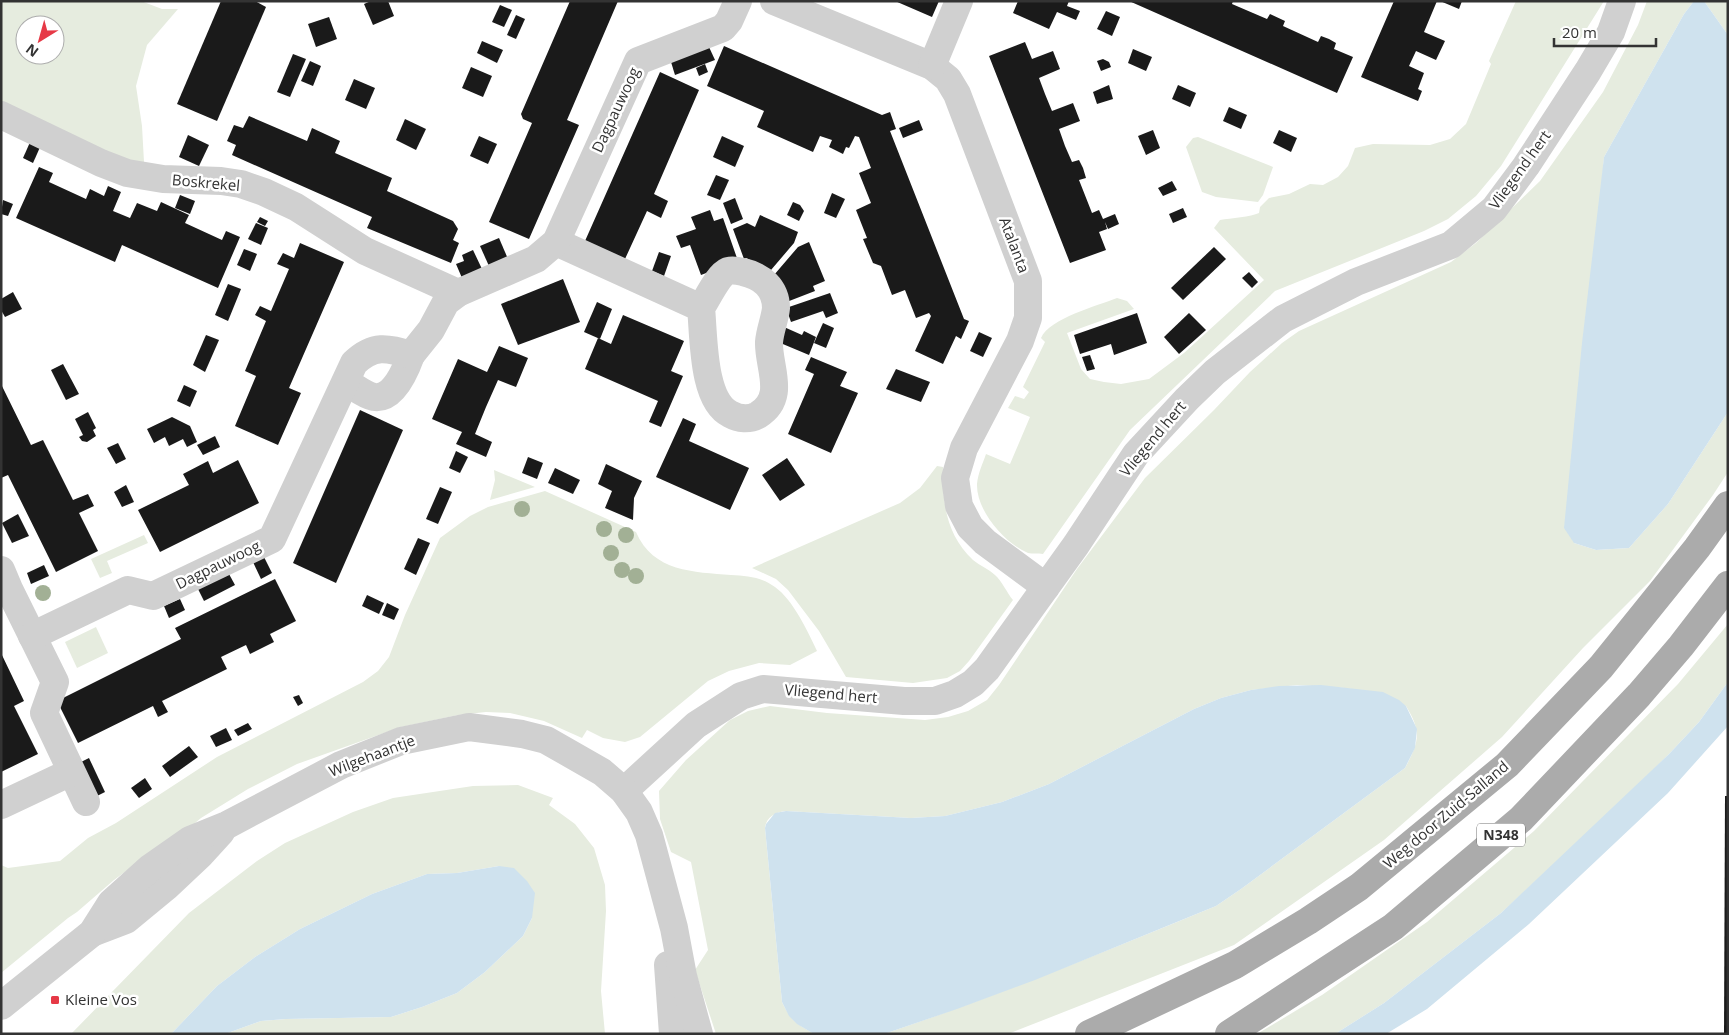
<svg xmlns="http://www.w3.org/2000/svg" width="1729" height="1035" viewBox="0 0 1729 1035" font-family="'Open Sans',sans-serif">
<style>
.green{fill:#e6ecdf;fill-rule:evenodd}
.water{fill:#cfe2ee}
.building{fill:#1a1a1a}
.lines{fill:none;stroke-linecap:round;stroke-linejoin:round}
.street{stroke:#d0d0d0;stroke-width:28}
.primary{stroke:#ababab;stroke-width:28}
.tree{fill:#a2b095}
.poi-dot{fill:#e63946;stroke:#fff;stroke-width:2}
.labels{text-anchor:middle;stroke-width:5;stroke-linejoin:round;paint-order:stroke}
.shield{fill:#fff;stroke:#707070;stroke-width:1}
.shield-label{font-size:14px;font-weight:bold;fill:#333}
.street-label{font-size:15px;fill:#333;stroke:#fff}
.poi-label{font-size:15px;fill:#333;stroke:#fff;text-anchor:start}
</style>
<rect width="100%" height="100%" fill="#fff"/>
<!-- green -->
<g class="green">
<path d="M1,1H141L162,9H178L147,45L136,86L142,126L144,162L117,163L1,108ZM25,25H55V55H25Z"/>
<path d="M1516,1H1604L1501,166L1476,196L1448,219L1424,231L1275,291L1130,430L1043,554C1038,553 1032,554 1028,553C1004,543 976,510 977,484C978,473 983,463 986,454L1010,464L1030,417L1008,408L1015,396L1024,399L1029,392L1023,387L1045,342L1041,338C1050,318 1097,306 1117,298L1127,301L1134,309L1067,333L1081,369L1090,379L1104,382L1121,384L1149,379L1184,353L1264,280L1214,228L1220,220C1231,218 1251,217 1259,213L1260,207L1269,198L1289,194L1310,184L1323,185L1338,177L1348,166L1355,148L1373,144L1430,145L1450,139L1466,124L1491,64L1489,61Z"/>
<path d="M1647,1H1694L1684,14L1604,157L1574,543L1596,550L1629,548L1668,504L1728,412V472L1713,495L1650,581L1583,648L1502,737L1384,840L1234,945L1008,1034H884C997,996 1106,951 1216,906L1241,889L1405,768C1419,742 1422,732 1406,706L1364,691L1345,688L1297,685L1251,690L1221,698L1194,709L1049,784L1002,802L945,816L911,818L786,811C776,812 766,817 765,828L782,1002C792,1022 796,1023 814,1034H716L695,970L708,950L691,862L671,852L660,819L659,791L686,760L730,720L748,711L770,706L827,713L925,720L948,717L968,711L987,700L999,685L1077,569L1145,478L1214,410L1250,372L1282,343L1299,331L1451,262L1476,243L1540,181L1603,92L1638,25Z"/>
<polygon points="1704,1 1728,1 1728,35"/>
<polygon points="1198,137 1273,167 1263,195 1258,202 1216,197 1202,192 1186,147 1193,138"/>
<path d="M937,466L943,467C942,501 946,535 973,560C980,566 989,569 995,575C1002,581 1007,593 1013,600L969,661L960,671L947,678L913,683L846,677L819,631L788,590L776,579L752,568L900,503L920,488Z"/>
<polygon points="494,470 535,487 490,500 495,480"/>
<path d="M545,491L636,532C653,572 694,572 731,575C747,576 762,577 775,587C793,600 807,630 817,651L790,665L759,663L729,671L708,681L640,737L625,742L603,738L587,730L582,738L544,721L510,713L486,712L458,715L401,727L297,764L248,789L201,818L157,855L153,851L114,880L77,912L68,918L1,973V865L8,868L60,861L88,838L116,823L217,757L363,682L378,671L389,657L405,615L440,538L470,516L488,507Z"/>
<polygon points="144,535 148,543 107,561 112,573 100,578 91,559"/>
<polygon points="1728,624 1728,682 1699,722 1669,754 1604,818 1501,913 1384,1003 1335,1034 1257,1034 1322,995 1427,922 1534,831 1678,684"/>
<polygon points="96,627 108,653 77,668 65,642"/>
<polygon points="518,785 553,798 549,805 575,824 594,848 605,885 606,911 601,991 605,1034 225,1034 261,1021 286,1019 391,1017 422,1007 457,993 485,972 523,936 532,918 499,866 457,873 427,874 372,894 300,929 255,957 217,986 171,1034 71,1034 189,913 257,861 285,843 353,812 393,798 473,786"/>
</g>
<!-- water -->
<g class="water">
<polygon points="1694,1 1704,1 1728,35 1728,412 1668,504 1629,548 1596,550 1574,543 1564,528 1582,343 1604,157 1684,14"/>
<polygon points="1728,682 1728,726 1668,793 1529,924 1427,1009 1386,1034 1335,1034 1384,1003 1501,913 1669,754 1699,722"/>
<polygon points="1321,685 1383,692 1399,700 1406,706 1417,729 1415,748 1405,768 1241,889 1216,906 1035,980 957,1009 884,1034 814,1034 797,1024 789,1016 782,1002 765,828 766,824 775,813 786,811 911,818 945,816 1002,802 1049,784 1194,709 1221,698 1251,690 1279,686"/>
<polygon points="499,866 514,868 527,881 535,893 532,918 523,936 485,972 457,993 422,1007 391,1017 286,1019 261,1021 225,1034 171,1034 217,986 255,957 300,929 372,894 427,874 457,873"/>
</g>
<!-- building -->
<g class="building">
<polygon points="221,1 255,1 266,7 217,121 177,104"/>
<polygon points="371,1 388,1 394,16 373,25 364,4"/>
<polygon points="570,1 618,1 567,120 579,125 529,239 489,222 532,123 523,119 521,114"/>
<polygon points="895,1 939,1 932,17"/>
<polygon points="1018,1 1069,1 1067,6 1080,11 1076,20 1057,12 1049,29 1013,13"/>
<polygon points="1129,1 1233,1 1232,4 1267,19 1270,14 1285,21 1283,26 1318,42 1321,36 1329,39 1336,43 1334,49 1353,57 1337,93"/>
<polygon points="1394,1 1437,1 1424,32 1445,41 1436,60 1416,51 1409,66 1424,73 1418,89 1422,91 1418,101 1361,77"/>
<polygon points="1440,1 1462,1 1459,9"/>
<polygon points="500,5 512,10 504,27 492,22"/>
<polygon points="1106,11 1120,17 1112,36 1097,29"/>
<polygon points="516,15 525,19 516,39 507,35"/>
<polygon points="329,17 337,39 316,47 308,24"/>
<polygon points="482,41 503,50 497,63 477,53"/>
<polygon points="1025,42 1032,59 1053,51 1060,69 1039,78 1045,94 1052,111 1073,103 1080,121 1059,129 1065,146 1072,162 1079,160 1083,168 1086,178 1079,180 1092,213 1099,210 1103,219 1115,214 1119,224 1108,229 1105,222 1107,229 1099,232 1106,250 1070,263 989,56"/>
<polygon points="724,46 882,115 890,112 896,129 890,131 964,319 969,321 961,339 956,336 943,364 915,351 931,316 929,313 916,318 905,290 892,295 881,266 873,263 863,239 867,238 856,210 871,203 859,173 871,168 859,137 855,136 849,148 846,147 843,154 829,147 832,140 820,136 813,152 757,127 764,111 707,86"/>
<polygon points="709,47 715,60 675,75 671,62"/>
<polygon points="1133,49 1152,57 1146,71 1128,63"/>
<polygon points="293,54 306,59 290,97 277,92"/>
<polygon points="1103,59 1109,62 1111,67 1101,71 1097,61"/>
<polygon points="310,61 321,66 313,86 301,81"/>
<polygon points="705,64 708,72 699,76 696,68"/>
<polygon points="471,67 492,76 483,97 462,88"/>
<polygon points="660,72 699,90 654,194 668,201 661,218 647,211 625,259 585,241"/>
<polygon points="354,79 375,88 366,109 345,100"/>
<polygon points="1109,85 1113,99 1097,104 1093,92"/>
<polygon points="1178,85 1196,93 1190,107 1172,99"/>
<polygon points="1229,107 1247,115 1241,129 1223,121"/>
<polygon points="249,116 307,141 312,128 340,141 335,153 392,178 387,191 453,221 458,229 453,240 459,243 451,263 367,228 372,217 232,155 236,145 227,141 234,125 243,128"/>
<polygon points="405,119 426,129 416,150 396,140"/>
<polygon points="919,120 923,130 903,138 899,128"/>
<polygon points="1153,130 1160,148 1146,155 1138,136"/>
<polygon points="1279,130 1297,138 1291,152 1273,143"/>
<polygon points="188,135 209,145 199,166 179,157"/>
<polygon points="479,136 497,144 488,164 470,156"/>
<polygon points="722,136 744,146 735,167 713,157"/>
<polygon points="31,140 41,145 33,163 23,158"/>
<polygon points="39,167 53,173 49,182 86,199 90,189 104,196 108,186 121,192 113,211 130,218 137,203 157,211 161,202 189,215 185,223 222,240 226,231 240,237 218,288 122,245 115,262 16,218"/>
<polygon points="716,175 729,180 720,200 707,195"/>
<polygon points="1172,181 1177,190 1163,196 1158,188"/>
<polygon points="832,193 845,199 836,218 824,213"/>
<polygon points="180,195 195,201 190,214 175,208"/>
<polygon points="735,198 743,219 731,224 723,203"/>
<polygon points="3,200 13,204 8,216 1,214"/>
<polygon points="793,202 800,205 804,211 799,221 787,215"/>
<polygon points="1183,208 1187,217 1173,223 1169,214"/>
<polygon points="710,210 714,221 723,218 738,261 701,275 690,245 681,248 676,236 696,229 691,217"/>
<polygon points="760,215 798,232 794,243 771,270 746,258 744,259 733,229 747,223 755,227"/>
<polygon points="260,217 268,221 265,226 257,222"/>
<polygon points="256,223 268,228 261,245 248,239"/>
<polygon points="499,238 508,259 489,266 480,246"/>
<polygon points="809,242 825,281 813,286 815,291 784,303 774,275 798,247"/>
<polygon points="300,243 344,262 289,388 301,393 278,445 235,426 256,376 245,371 266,321 255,315 260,306 271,311 289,269 277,264 283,253 294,258"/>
<polygon points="1214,247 1226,259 1183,300 1171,288"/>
<polygon points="244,249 257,254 250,271 237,265"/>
<polygon points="473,250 482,269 462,278 456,264 464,261 462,255"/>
<polygon points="659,252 671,256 664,276 652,271"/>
<polygon points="1249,272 1258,282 1252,288 1242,278"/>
<polygon points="563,279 580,322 518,345 501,304"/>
<polygon points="228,284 241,289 228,321 215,315"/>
<polygon points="13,292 22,309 5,317 1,310 1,299"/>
<polygon points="830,293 838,313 826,318 823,311 791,322 786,308"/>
<polygon points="597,302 612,309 600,339 584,332"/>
<polygon points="1137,313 1147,343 1114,355 1111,344 1080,354 1074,335"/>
<polygon points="1189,313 1206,330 1179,354 1164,337"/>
<polygon points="623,315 684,341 671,371 683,376 661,427 649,422 658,401 585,369 598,338 611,344"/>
<polygon points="823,323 834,328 826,348 814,343"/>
<polygon points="784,327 802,335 804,331 816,337 809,355 778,342"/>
<polygon points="979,332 992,338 983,357 970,351"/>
<polygon points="206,335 219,340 205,372 193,365"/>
<polygon points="499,346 528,358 516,387 498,380 486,407 475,434 492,442 486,457 456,444 462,432 432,419 458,359 487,372"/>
<polygon points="1090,355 1095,369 1087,371 1082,357"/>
<polygon points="811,357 847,372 840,386 858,393 831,453 788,434 814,374 805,370"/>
<polygon points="63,364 79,394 66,400 51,370"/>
<polygon points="896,369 930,382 921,402 886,389"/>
<polygon points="1,384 31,445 43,440 73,500 88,494 94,506 79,513 98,551 56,572 8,475 1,478"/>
<polygon points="184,385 197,391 190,407 177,401"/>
<polygon points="360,410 403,430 336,583 293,563"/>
<polygon points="88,412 96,428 93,430 96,436 87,442 82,441 79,437 83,435 75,419"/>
<polygon points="172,417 190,426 197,442 187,447 183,439 169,446 165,437 154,443 147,429"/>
<polygon points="683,418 696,424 689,441 749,468 730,510 656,477"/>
<polygon points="215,436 220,447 203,455 197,445"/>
<polygon points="118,443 126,459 116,464 107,448"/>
<polygon points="456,451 468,457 460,473 449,468"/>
<polygon points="528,457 543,463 537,479 522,473"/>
<polygon points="787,458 805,485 780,501 762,475"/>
<polygon points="238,460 259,503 160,552 138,510 189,485 183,474 208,461 213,473"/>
<polygon points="606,464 642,481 634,498 633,520 605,508 612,491 598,484"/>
<polygon points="555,468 580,480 573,494 548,483"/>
<polygon points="126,485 134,502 122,507 114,492"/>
<polygon points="440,487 452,492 438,524 426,519"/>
<polygon points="18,514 29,536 12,543 2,523"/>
<polygon points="418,538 430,543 416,575 404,569"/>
<polygon points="264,557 272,573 261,579 253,562"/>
<polygon points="44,565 49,576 31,584 27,573"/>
<polygon points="229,574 235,585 204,601 198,589"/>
<polygon points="275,579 296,621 270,634 274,642 250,654 246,645 221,657 227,669 162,701 168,712 158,717 153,706 78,743 57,701 181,639 175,628"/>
<polygon points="367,595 384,603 379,614 362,606"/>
<polygon points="180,599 185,610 169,618 164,606"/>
<polygon points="387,603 399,609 394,620 382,615"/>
<polygon points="1,653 24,701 14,706 38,754 1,772"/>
<polygon points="299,695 303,703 298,706 293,697"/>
<polygon points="248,723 252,729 238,736 234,730"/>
<polygon points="226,728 232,740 216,747 210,736"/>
<polygon points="189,746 198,757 170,777 162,766"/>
<polygon points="89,758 105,792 89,800 73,766"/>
<polygon points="145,778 152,789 139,798 131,788"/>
<polygon points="1725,796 1728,796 1728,1034 1724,1034"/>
</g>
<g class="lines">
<!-- street -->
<g class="street">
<polyline points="774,1 932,66 948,79 957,94 1028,281 1028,318 1020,341 964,448 955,478 959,506 970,527 985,542 1046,587"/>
<polyline points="932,66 959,1"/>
<polyline points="1,115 101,163 127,173 163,179 221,181 241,184 264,192 296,207 365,251 458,293"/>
<path d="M556,242L701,308C704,336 702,400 730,414C739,419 749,420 758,415C787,397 768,367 769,342C770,330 775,319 776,308C776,288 761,276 743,272C739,271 732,270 728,271C718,275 707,299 701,308"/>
<path d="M346,382C355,387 364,395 374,397C394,400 406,369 411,355"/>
<polyline points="1,570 9,589 55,682 44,713 86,802"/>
<path d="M32,636L128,590L153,596L272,539L354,363C374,344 387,348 411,355L431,330L446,302L458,293L536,259L556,242L638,61L723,28L729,21L738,1"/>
<polyline points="624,791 696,725 741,696 763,689 904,701 935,701 955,694 973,683 987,669 1076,545 1136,454 1187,399 1215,372 1283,319 1356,282 1451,245 1494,209 1526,166 1588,71 1611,32 1622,1"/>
<polyline points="1,805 71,772"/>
<polyline points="92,933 126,920 166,887 200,855 221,832"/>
<polyline points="668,965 673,1034"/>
<polyline points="1,1006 92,933 111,903 150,868 190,840 227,825 341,765 401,741 469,727 522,734 546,740 602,772 624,791 639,812 649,835 674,928 683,976 699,1034"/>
</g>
<!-- primary -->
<g class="primary">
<polyline points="1089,1034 1235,965 1308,921 1359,887 1507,765 1601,667 1697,548 1728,505"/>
<polyline points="1229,1034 1393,927 1521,819 1639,695 1681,646 1728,585"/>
</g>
</g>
<!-- trees -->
<g class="tree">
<circle cx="522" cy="509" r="8"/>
<circle cx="604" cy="529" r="8"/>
<circle cx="626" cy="535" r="8"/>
<circle cx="611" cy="553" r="8"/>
<circle cx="622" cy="570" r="8"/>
<circle cx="636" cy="576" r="8"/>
<circle cx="43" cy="593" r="8"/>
</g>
<!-- markers -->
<rect class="poi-dot" x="50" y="995" width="10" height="10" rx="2.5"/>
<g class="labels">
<!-- shield labels -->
<rect class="shield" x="1477" y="823.5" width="48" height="23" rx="4"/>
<g class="shield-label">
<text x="1501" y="840">N348</text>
</g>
<!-- street labels -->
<g class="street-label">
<text transform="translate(616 110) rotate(-65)" y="5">Dagpauwoog</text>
<text transform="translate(1520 170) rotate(-54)" y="5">Vliegend hert</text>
<text transform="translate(206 183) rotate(5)" y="5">Boskrekel</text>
<text transform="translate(1014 245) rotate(69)" y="5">Atalanta</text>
<text transform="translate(1153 439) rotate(-50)" y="5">Vliegend hert</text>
<text transform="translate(218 565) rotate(-26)" y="5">Dagpauwoog</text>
<text transform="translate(831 694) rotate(5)" y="5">Vliegend hert</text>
<text transform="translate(372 756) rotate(-21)" y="5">Wilgehaantje</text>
<text transform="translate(1446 815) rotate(-40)" y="5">Weg door Zuid-Salland</text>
</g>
<!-- poi labels -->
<g class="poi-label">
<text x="65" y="1005">Kleine Vos</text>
</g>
</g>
<!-- border -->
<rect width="1729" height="1035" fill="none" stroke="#333333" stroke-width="5"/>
<!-- north arrow -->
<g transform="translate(40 40) rotate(217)"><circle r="24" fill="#ffffff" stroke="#adadad"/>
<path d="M0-4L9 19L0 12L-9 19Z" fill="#e63946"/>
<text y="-8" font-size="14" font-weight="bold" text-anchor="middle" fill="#333333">N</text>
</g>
<!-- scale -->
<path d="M1554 38v8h102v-8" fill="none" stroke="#333333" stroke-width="2.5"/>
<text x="1562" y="38" font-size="15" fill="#333333" stroke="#ffffff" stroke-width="4" paint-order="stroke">20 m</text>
</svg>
